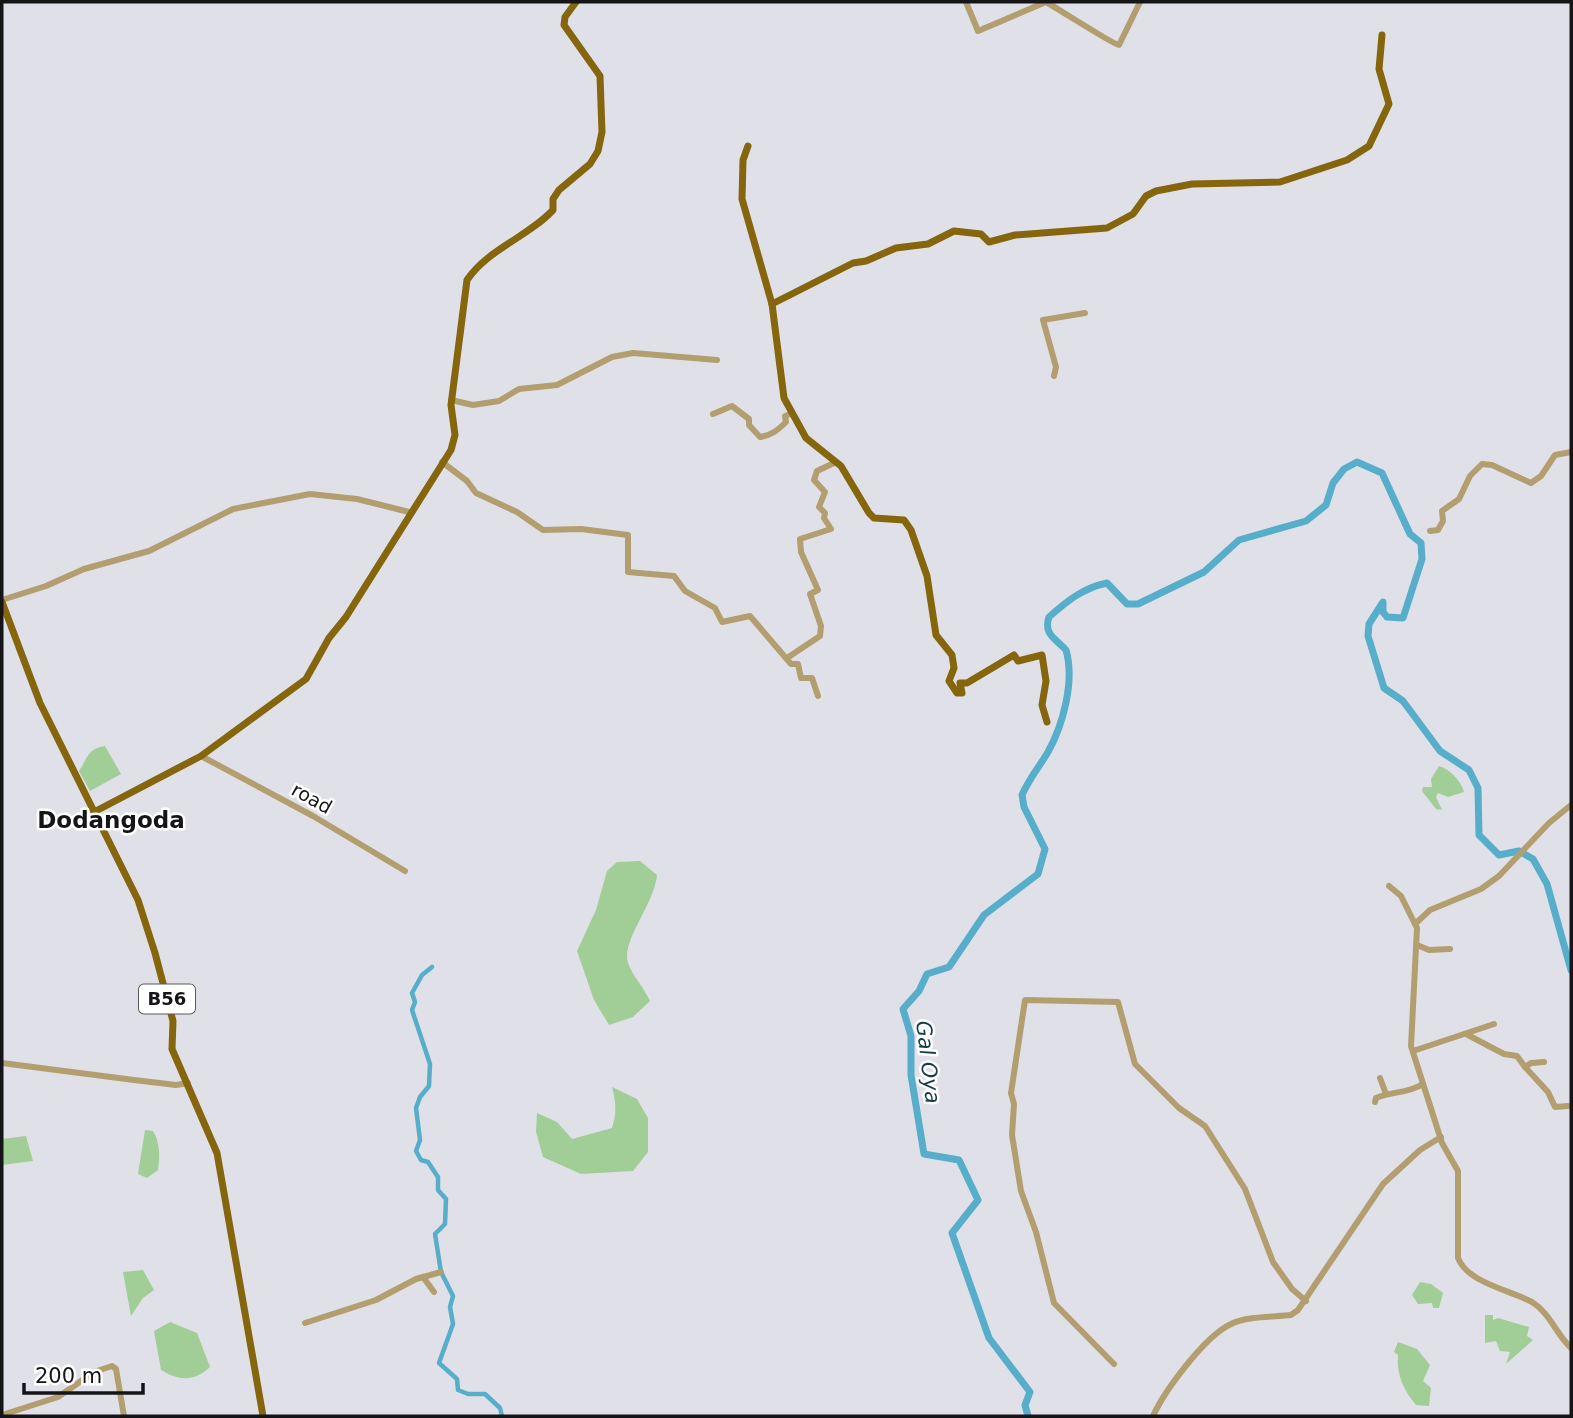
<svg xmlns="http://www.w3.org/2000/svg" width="1573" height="1418" viewBox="0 0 1573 1418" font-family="'DejaVu Sans',sans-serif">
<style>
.green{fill:#a1ce97}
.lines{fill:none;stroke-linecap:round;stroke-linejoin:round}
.canal{stroke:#56aeca;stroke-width:4.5}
.river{stroke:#56aeca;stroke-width:7}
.minor{stroke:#b39e6f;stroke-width:6}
.major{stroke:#85660c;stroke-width:7}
.labels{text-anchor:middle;stroke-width:5;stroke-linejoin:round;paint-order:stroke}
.shield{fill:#fff;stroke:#5b5b5d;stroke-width:2}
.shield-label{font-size:18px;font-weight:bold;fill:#151518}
.street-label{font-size:19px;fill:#151518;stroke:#fff}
.water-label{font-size:21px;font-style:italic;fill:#143c49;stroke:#fff}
.quarter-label{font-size:23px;font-weight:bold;fill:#151518;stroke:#fff}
</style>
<rect width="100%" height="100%" fill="#e0e0e8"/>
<!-- green -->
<g class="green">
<path d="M105,746L121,774L90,791L79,771C88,758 87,749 105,746Z"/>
<path d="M1439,766C1450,769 1462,782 1464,792L1448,797L1438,793L1436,797L1442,810L1436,809L1422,791L1423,787H1432L1431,779Z"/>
<path d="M640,861L657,875C654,905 621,941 628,963C633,977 644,987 650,1001L633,1017L609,1025L594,1000L577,951L596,910L607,871L617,862Z"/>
<path d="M612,1087L637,1099L648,1118V1152L633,1171L581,1174L543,1157L536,1132L537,1113L557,1122L572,1139L612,1128C617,1113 616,1102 612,1087Z"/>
<path d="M145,1130L153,1131C160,1142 160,1156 158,1170L147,1178L138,1174Z"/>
<polygon points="26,1136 33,1161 2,1165 2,1139"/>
<polygon points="143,1270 154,1290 143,1298 131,1316 123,1272"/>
<polygon points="1420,1282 1431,1284 1443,1293 1439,1308 1433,1308 1432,1303 1418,1304 1412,1295"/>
<polygon points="1485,1315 1493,1315 1493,1320 1498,1318 1529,1327 1527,1336 1533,1340 1506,1364 1510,1352 1500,1351 1496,1341 1485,1343"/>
<path d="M170,1322L197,1333L210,1367C194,1382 179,1381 161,1370L154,1331Z"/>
<path d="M1398,1342L1417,1349L1430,1365L1423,1381L1431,1388L1429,1406L1416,1405C1404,1391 1396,1374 1398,1355L1394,1352Z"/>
</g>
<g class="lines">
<!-- canal -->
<polyline class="canal" points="432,967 422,975 412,993 415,1002 412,1010 430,1064 429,1086 420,1097 416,1108 420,1140 416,1151 421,1160 428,1162 438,1177 438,1190 446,1199 445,1224 435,1234 441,1272 453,1296 450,1307 453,1324 439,1363 457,1379 458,1390 468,1394 485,1394 500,1408 502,1416"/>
<!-- river -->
<path class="river" d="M1028,1416L1025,1405L1030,1392L989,1338L952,1233L978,1200L959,1160L924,1154L911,1075V1036L903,1009L919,991L927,974L949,967L984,915L1038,874L1045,849L1024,807L1022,795C1029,779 1039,767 1048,752C1063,725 1075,681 1066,650C1056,639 1043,634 1049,617C1067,601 1083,588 1107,583L1127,604H1138L1204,572L1239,540L1306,521L1326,505L1333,483L1344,469L1357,462L1382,473L1410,534L1421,543L1422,559L1403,618L1387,617L1383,612V602L1369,624L1368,636L1384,688L1403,701L1440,751L1469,770L1478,788L1479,835L1499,855L1519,851L1533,859L1547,884L1571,970"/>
<!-- minor -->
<g class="minor">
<path d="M966,2L978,31L1046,2C1057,8 1114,45 1119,45L1140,2"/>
<polyline points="1054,376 1056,367 1043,320 1085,313"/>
<polyline points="451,400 473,405 499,401 519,389 557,385 612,357 633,353 717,360"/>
<path d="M713,414L732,406L749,419V425L760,437C772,435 778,430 786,422L785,416L790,414"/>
<polyline points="442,462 467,481 476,493 517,512 543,530 581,529 628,535 628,572 674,576 685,591 715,608 722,622 750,616 791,664 798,664 801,678 812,678 818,696"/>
<polyline points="1430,531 1438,530 1443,521 1442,511 1459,499 1470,476 1482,464 1492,465 1531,483 1541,476 1555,455 1571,452"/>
<polyline points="2,600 46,586 84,569 149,551 233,509 310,494 357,499 409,512"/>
<polyline points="787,658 820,636 821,626 810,594 818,590 801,552 800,539 831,529 824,518 825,513 819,507 825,492 814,480 817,471 836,462"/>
<polyline points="201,756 313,816 405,871"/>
<path d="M1389,886L1401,896L1417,928L1411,1046L1442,1143L1458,1171V1258C1468,1283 1510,1290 1532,1302C1550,1313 1556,1334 1571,1348"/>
<polyline points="1415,924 1430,910 1481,889 1499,876 1549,823 1571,805"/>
<polyline points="1417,945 1429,950 1450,949"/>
<polyline points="1466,1034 1504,1054 1517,1056 1525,1067 1531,1063 1544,1062"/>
<polyline points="1413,1051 1494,1024"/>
<polyline points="2,1063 134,1080 176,1085 188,1083"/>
<polyline points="1525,1067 1548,1092 1555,1107 1568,1106"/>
<polyline points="1380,1078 1386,1094"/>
<path d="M1375,1102L1376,1098C1392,1091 1407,1094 1423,1084"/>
<polyline points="423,1277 434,1292"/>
<polyline points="305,1323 376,1300 416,1279 441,1272"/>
<polyline points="1114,1364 1054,1303 1036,1232 1021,1191 1012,1135 1014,1104 1011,1093 1025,1000 1118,1002 1135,1064 1179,1108 1205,1126 1245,1189 1273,1262 1292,1289 1306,1301"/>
<polyline points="2,1415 58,1397 94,1372 112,1366 116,1369 124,1416"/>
<path d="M1153,1416C1165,1390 1205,1336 1231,1324C1247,1316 1274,1317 1291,1315L1298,1310L1383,1184L1420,1150L1441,1137"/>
</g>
<!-- major -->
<g class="major">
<polyline points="748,146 743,160 742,199 772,304 784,398 806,438 841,466 869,513 874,518 904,520 911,530 927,576 936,635 952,655 954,668 949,681 957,693 962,693 960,683 967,683 1014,655 1018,661 1042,655 1046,681 1042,705 1047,722"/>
<polyline points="772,304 853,263 866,261 896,248 928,244 954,231 981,234 989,242 1015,235 1107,228 1133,214 1146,196 1156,191 1192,184 1280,182 1347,160 1369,146 1389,104 1379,69 1382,35"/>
<polyline points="2,602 40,703 138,900 155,953 173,1021 172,1049 217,1153 263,1416"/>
<path d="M94,812L201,756L306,679L329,638L346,617L451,450L455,435L451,405L467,280C488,249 528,237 553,210V199L559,190L590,164L598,151L602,132L600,76L564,25L565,17L576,2"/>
</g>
</g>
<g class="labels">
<!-- shield labels -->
<rect class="shield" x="139" y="984.5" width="56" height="29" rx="5"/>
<g class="shield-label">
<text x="167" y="1005">B56</text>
</g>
<!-- street labels -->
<g class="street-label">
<text transform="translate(312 798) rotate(29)" y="7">road</text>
</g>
<!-- water labels -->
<g class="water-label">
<text transform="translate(928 1062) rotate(83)" y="7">Gal Oya</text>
</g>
<!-- quarter labels -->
<g class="quarter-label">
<text x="111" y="828">Dodangoda</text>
</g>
</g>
<!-- border -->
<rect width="1573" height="1418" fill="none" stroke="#151518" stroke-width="7"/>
<!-- scale -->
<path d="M24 1383v10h119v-10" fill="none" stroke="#151518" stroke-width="3.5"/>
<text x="35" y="1383" font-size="21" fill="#151518" stroke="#ffffff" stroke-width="5" paint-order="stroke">200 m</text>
</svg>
